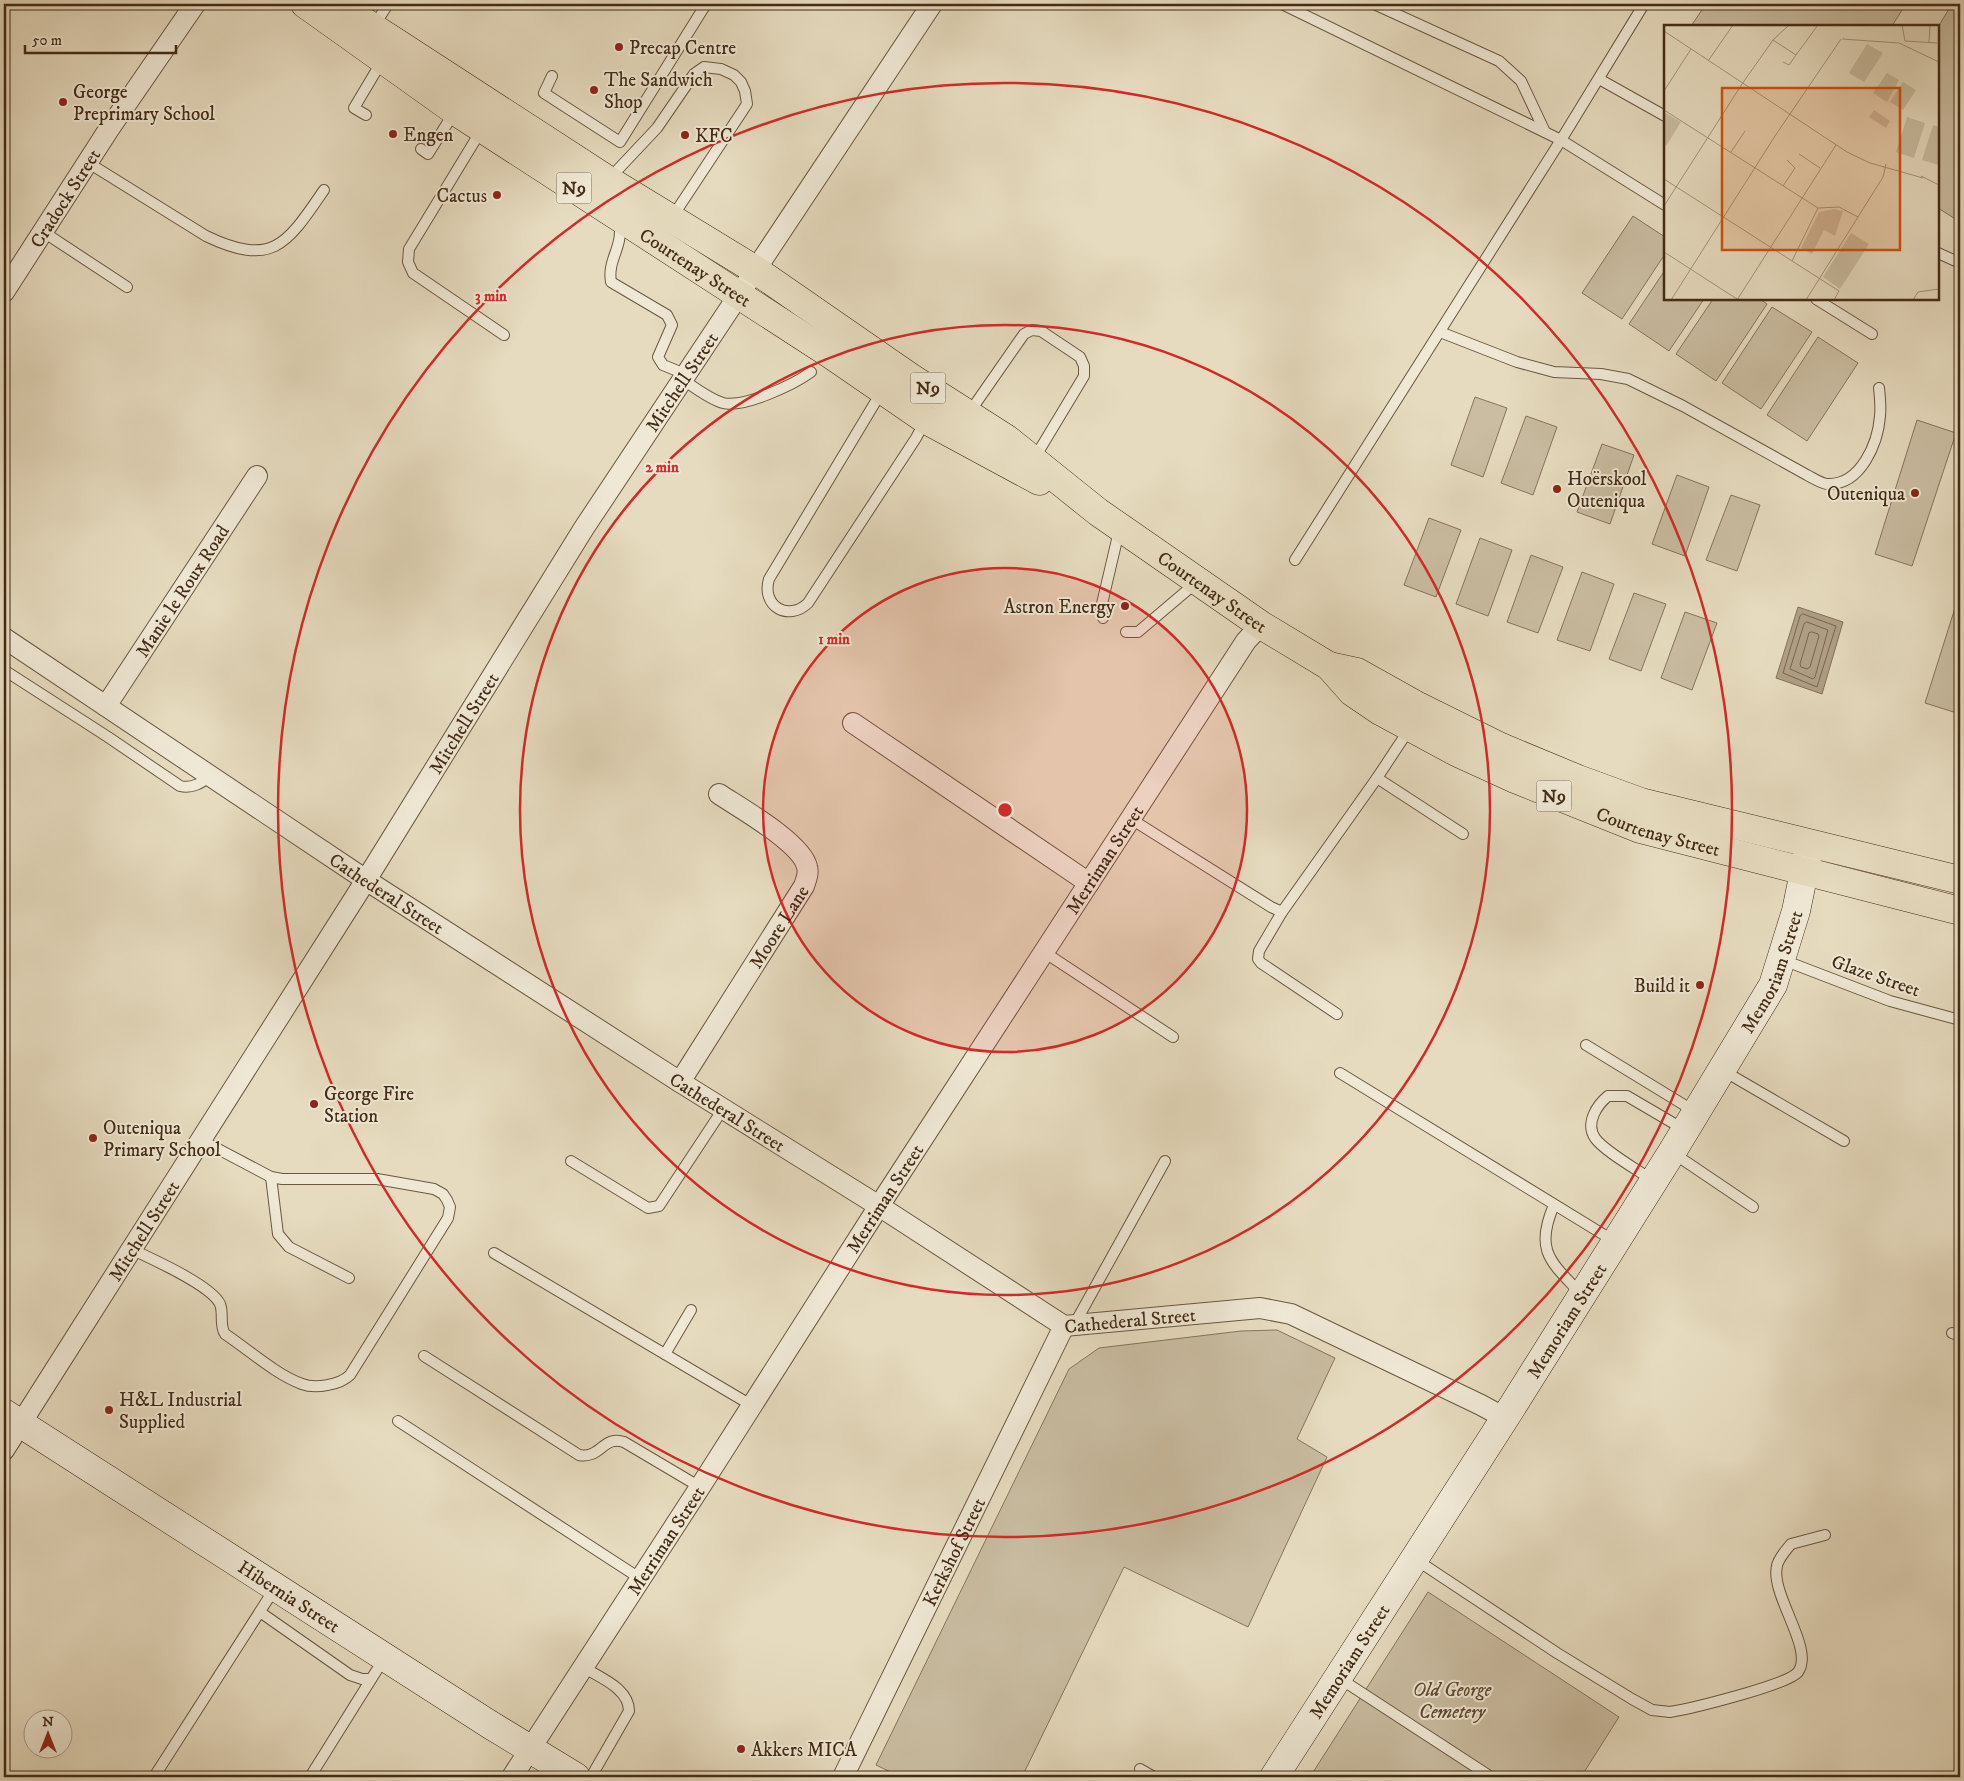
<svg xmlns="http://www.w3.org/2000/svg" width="1964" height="1781" viewBox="0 0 1964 1781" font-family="'IM FELL DW Pica',serif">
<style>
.green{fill:#cabda2;stroke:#87745c}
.water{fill:#af9f85;stroke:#847158}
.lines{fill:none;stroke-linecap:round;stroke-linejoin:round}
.shore{stroke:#7a654d;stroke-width:1}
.lane-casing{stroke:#6c5740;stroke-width:12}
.street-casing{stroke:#6c5740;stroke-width:22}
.secondary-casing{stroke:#442b15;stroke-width:29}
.highway-casing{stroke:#442b15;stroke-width:29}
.lane{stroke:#efe8d5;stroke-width:10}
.street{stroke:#efe8d5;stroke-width:20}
.secondary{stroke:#efe8d5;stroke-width:28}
.highway{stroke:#e6dbbf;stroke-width:28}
.ring{fill:none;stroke:#d62828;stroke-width:2.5}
.poi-dot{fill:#8f2418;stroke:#efe8d5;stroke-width:2}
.labels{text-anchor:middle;stroke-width:4;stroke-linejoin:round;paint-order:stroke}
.shield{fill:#efe8d5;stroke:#77644f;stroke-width:1}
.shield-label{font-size:18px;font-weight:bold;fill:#442b15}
.poi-label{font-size:19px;fill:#442b15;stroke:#efe8d5;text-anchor:start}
.street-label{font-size:19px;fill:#442b15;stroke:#efe8d5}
.park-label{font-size:19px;font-style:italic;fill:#5f4831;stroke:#efe8d5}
.inset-road{fill:none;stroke:#a5957b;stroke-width:1}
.view{fill:#cf520d;fill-opacity:0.15;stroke:#cf520d;stroke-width:2.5}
.inset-edge{fill:none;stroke:#442b15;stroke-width:2.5}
.centre{fill:#d62828;stroke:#efe8d5;stroke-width:2.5}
.ring-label{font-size:15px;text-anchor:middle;font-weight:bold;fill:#d62828;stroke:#efe8d5;stroke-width:4;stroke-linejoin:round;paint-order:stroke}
</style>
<rect width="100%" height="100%" fill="#e6dbbf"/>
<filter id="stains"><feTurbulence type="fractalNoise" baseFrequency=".004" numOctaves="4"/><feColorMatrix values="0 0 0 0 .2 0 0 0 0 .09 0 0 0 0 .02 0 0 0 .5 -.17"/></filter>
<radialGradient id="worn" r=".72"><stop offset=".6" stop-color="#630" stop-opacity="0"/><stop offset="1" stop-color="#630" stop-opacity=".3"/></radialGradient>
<!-- green -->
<g class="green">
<polygon points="1706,4 1906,4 1892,26 1691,26"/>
<polygon points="1952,4 1960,4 1960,222 1938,208 1938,27"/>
<polygon points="1633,216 1665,237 1665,254 1622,319 1582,293"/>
<polygon points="1665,270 1665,299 1704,299 1669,351 1629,324"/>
<polygon points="1713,299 1760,299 1767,304 1716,381 1676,354"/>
<polygon points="1772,307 1812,332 1761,409 1722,383"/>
<polygon points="1818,337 1858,363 1807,441 1767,415"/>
<polygon points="1475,397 1507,408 1483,477 1451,465"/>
<polygon points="1526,416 1557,427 1533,495 1501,483"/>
<polygon points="1917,420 1956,433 1912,566 1875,554"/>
<polygon points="1602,444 1634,455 1610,524 1577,512"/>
<polygon points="1677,475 1709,487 1685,556 1652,544"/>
<polygon points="1731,495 1760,505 1737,571 1706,560"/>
<polygon points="1429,518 1461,530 1436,597 1404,585"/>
<polygon points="1480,538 1512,550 1488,616 1456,604"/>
<polygon points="1531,555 1563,567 1538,633 1507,622"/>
<polygon points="1582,572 1614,584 1590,651 1557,640"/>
<polygon points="1960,592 1960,714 1925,703"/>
<polygon points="1634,593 1666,604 1641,671 1609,659"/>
<polygon points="1685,612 1717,623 1692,690 1661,678"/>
<polygon points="1277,1330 1335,1358 1297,1439 1327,1457 1248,1627 1124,1567 1022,1777 901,1777 876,1765 1069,1369 1099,1348 1241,1331"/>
<polygon points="1428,1592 1619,1717 1581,1777 1310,1777"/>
</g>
<!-- water -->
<polygon class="water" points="1798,607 1843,622 1822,694 1776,678"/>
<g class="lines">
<!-- shore -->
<g class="shore">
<polygon points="1803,614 1836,626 1817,687 1783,673 1800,616"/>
<polygon points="1807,622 1828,630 1815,677 1813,679 1790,669 1804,624"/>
<polygon points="1812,632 1818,634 1819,636 1810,667 1807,669 1801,667 1800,664 1809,633"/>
</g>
<!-- lane casing -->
<g class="lane-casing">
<g id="lane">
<polyline points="1282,4 1561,140 1665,205"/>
<polyline points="1374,4 1499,61 1521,81 1545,132"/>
<polyline points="374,26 388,4"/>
<polyline points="552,76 544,93 620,142 706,4"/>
<polyline points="1599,79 1665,116"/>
<polyline points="366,115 354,108 382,61"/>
<polyline points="482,129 409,249 408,262 413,273 504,335"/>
<polyline points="421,149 428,154 455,111"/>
<path d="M87,162L206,236C273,268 287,244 324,190"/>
<polyline points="608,180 657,128 694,74 704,67 721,69 734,75 741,82 745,91 747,104 671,219"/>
<path d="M619,223C624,247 607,259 611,282L667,315L672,325L658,357L663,365L685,374"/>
<polyline points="42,231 127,287"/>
<polyline points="1938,253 1960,263"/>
<polyline points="1816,299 1872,334"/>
<path d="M1440,332L1517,362L1554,372L1601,374L1628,379L1683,406L1807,475C1813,478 1822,484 1828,484C1861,485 1878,443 1880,416C1881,407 1880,397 1879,388"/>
<path d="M682,379C694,387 709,399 723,403C744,408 793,385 811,372"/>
<path d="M882,391L769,579C761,606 788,622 808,603L916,438L925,421"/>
<polyline points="969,413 1024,334 1032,330 1041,331 1080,357 1084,366 1084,376 1034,459"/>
<polyline points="1295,560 1561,140 1644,4"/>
<polyline points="1103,618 1101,608 1119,531"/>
<polyline points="1126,632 1138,632 1197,582"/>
<path d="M4,670L108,737L180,786C192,789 201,783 211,776"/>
<polyline points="1377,778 1463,834"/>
<polyline points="1131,819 1271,907 1282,912 1377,778 1410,728"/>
<polyline points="1282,912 1259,951 1258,959 1261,963 1337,1014"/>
<polyline points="1044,952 1173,1037"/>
<polyline points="1783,960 1890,1001 1960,1020"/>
<polyline points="1586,1045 1694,1111"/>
<polyline points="1722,1070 1844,1141"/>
<polyline points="1340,1073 1614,1241"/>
<polyline points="1673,1153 1753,1207"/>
<polyline points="571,1161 648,1208 659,1206 723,1109"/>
<polyline points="271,1177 278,1234 289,1247 349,1278"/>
<path d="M1652,1180C1638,1170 1604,1151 1595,1138C1585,1123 1597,1105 1608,1096H1627L1685,1130"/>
<path d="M1554,1205C1534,1251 1551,1262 1581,1294"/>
<path d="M131,1249C152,1259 211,1285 220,1304C224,1314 219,1325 225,1334C249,1350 275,1374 302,1384C315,1389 340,1385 350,1375L448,1218L450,1207L447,1200L443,1194L434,1189L377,1179H282L271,1177L201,1140"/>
<polyline points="494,1253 751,1405"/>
<polyline points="1074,1325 1165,1161"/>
<polyline points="1952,1333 1960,1336"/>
<polyline points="665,1354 691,1310"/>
<path d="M424,1356L579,1455C601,1459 603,1435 624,1442L700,1487"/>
<polyline points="398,1421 641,1579"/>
<path d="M1415,1559L1557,1653L1632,1699L1652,1710L1670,1712C1689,1709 1788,1685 1798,1672C1815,1649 1770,1595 1777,1566C1778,1559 1786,1550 1791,1544L1825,1535"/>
<polyline points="260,1612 350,1675 362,1679 371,1679"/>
<path d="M583,1667C600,1678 629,1688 629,1711L591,1777"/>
<polyline points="1339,1678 1491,1777"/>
<polyline points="1140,1769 1154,1777"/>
<polyline points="154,1777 275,1588"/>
<polyline points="310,1777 385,1657"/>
</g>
</g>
<!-- street casing -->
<g class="street-casing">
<g id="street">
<path id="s1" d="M4,292L109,129L195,4"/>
<path id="s2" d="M4,638L366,880L680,1082L879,1206L1064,1326L1260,1308L1291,1314L1481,1405L1505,1418"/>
<path id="s3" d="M106,706L257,476"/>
<polyline points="853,723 1089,883"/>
<path id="s4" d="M680,1082L804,886C806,880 809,873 807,867C802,843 740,808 719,794"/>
<path id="s5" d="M4,1450L366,880L584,528L932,4"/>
<path id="s6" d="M512,1777L700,1487L879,1206L1246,641L1261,625"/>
<path id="s7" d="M843,1777L1064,1326"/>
</g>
</g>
<!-- secondary casing -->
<g class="secondary-casing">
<g id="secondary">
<path id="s8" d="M4,1413L489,1724L576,1777"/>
<path id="s9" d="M1274,1777L1505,1418L1672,1152L1773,985L1796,911L1809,848"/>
</g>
</g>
<!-- highway casing -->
<g class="highway-casing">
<g id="highway">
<path id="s10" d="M305,4L455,111L830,354L926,420L1039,481"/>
<path id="s11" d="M337,4L608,180L754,269L910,377L1007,439L1098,512L1261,625L1329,666L1352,692L1380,711L1456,752L1515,779L1640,829L1960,911"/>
<polyline points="1329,666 1357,672 1416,705 1501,747 1578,779 1641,802 1960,880"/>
</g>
</g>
<!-- lane -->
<use href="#lane" class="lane"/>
<!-- street -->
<use href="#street" class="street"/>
<!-- secondary -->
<use href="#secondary" class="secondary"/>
<!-- highway -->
<use href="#highway" class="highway"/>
</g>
<!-- distance rings -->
<circle cx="1005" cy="810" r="242" fill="#d62828" fill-opacity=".12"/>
<g class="ring">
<circle cx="1005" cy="810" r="242"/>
<circle cx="1005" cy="810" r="485"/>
<circle cx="1005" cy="810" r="727"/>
</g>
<!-- markers -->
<g class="poi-dot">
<circle cx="619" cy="47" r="5"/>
<circle cx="594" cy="90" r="5"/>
<circle cx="63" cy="102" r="5"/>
<circle cx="393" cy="134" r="5"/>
<circle cx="685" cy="135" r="5"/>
<circle cx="497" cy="195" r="5"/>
<circle cx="1557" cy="489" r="5"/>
<circle cx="1915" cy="493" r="5"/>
<circle cx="1125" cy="606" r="5"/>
<circle cx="1700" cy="985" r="5"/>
<circle cx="314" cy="1104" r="5"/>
<circle cx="93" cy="1138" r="5"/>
<circle cx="109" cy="1410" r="5"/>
<circle cx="741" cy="1749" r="5"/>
</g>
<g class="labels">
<!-- shield labels -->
<g class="shield">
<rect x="556.5" y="172.5" width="35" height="31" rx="4"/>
<rect x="910.5" y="372.5" width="35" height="31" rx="4"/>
<rect x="1536.5" y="780.5" width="35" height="31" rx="4"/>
</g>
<g class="shield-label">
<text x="574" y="194">N9</text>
<text x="928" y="394">N9</text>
<text x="1554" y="802">N9</text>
</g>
<!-- poi labels -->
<g class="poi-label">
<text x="629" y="54">Precap Centre</text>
<text x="604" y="86">The Sandwich<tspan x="604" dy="22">Shop</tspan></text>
<text x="73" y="98">George<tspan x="73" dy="22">Preprimary School</tspan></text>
<text x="403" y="141">Engen</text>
<text x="695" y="142">KFC</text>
<text x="487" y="202" text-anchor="end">Cactus</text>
<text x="1567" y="485">Hoërskool<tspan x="1567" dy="22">Outeniqua</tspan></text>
<text x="1905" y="500" text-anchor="end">Outeniqua</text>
<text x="1115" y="613" text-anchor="end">Astron Energy</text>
<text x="1690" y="992" text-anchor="end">Build it</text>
<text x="324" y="1100">George Fire<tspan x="324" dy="22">Station</tspan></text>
<text x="103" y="1134">Outeniqua<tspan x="103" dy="22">Primary School</tspan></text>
<text x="119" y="1406">H&amp;L Industrial<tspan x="119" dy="22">Supplied</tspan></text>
<text x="751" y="1756">Akkers MICA</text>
</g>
<!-- street labels -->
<g class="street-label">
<text dy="7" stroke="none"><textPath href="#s1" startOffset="112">Cradock Street</textPath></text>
<text dy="7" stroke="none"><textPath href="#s10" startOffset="471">Courtenay Street</textPath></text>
<text dy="7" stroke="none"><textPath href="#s5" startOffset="1265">Mitchell Street</textPath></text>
<text dy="7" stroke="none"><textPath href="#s3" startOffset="138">Manie le Roux Road</textPath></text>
<text dy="7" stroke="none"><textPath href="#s11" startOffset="1055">Courtenay Street</textPath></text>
<text dy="7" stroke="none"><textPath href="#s5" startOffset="860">Mitchell Street</textPath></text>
<text dy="7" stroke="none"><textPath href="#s11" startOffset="1566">Courtenay Street</textPath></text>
<text dy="7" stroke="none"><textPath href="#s6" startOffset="1092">Merriman Street</textPath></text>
<text dy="7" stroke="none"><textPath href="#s2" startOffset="460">Cathederal Street</textPath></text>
<text dy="7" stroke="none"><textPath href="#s4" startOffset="184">Moore Lane</textPath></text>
<text dy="7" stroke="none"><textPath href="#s9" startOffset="948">Memoriam Street</textPath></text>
<text transform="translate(1876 975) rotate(19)" y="7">Glaze Street</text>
<text dy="7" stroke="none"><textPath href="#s2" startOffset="865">Cathederal Street</textPath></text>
<text dy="7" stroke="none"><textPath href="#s6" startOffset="688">Merriman Street</textPath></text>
<text dy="7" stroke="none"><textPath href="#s5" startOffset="260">Mitchell Street</textPath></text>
<text dy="7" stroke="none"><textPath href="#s2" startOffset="1330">Cathederal Street</textPath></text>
<text dy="7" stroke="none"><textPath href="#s9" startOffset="542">Memoriam Street</textPath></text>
<text dy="7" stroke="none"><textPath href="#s6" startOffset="282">Merriman Street</textPath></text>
<text dy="7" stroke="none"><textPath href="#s7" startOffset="251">Kerkshof Street</textPath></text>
<text dy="7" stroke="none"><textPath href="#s8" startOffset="339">Hibernia Street</textPath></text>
<text dy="7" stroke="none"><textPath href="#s9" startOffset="138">Memoriam Street</textPath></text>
</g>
<!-- park labels -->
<g class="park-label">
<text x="1452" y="1696">Old George<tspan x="1452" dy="22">Cemetery</tspan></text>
</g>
</g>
<!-- overview -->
<g transform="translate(1664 25)">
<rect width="275" height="275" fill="#e6dbbf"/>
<path d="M203,19L219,28L200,57L185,48ZM223,48L235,55L223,77L209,68ZM239,57L252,65L239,85L226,77ZM210,85L226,96L222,103L205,92ZM0,87L17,97L2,121L0,120ZM243,92L261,98L250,133L232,127ZM269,100L275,102V140L258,135ZM170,184L179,186L171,211L160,205L148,229L137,223L155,187ZM187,208L205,219L176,264L159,252Z" fill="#cabda2"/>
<path class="inset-road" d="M238,0L241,16L273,18M0,6L183,127L206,138L259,153M178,14L235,18L275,37M109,15L132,30L154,0M265,18L266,0M44,36L69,0M119,37L125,40L132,30M0,66L27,24M0,85L154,183L175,182L194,192M67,127L81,106M135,129L156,143M257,151L275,160M0,154L175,266L170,275M119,161L131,143L123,135M0,181L78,59L109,15L125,0M0,227L73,274M128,236L154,183M7,275L111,111L177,14M73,275L172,120M142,275L219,152L222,139M249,275L254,267L275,264"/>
<path class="view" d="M58,63H236V225H58Z"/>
<rect width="275" height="275" class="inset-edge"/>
</g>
<circle cx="1005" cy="810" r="8" class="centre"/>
<g class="ring-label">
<text x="491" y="301">3 min</text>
<text x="662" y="472">2 min</text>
<text x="834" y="644">1 min</text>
</g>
<!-- margin -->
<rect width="1964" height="1781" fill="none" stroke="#e6dbbf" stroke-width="20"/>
<rect x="5" y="5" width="1954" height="1771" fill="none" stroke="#442b15" stroke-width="2.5"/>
<rect x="10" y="10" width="1944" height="1761" fill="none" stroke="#442b15"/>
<!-- north arrow -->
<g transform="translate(48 1734)"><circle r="24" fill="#efe8d5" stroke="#ab9c88"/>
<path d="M0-4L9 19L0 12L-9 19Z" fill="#8f2418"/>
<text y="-8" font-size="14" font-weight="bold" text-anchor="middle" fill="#442b15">N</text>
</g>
<!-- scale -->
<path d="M25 45v8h151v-8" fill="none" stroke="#442b15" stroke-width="2.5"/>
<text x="32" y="45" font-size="15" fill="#442b15" stroke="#efe8d5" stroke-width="4" paint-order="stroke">50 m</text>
<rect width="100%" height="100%" filter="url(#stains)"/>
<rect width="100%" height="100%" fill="url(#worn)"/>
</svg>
